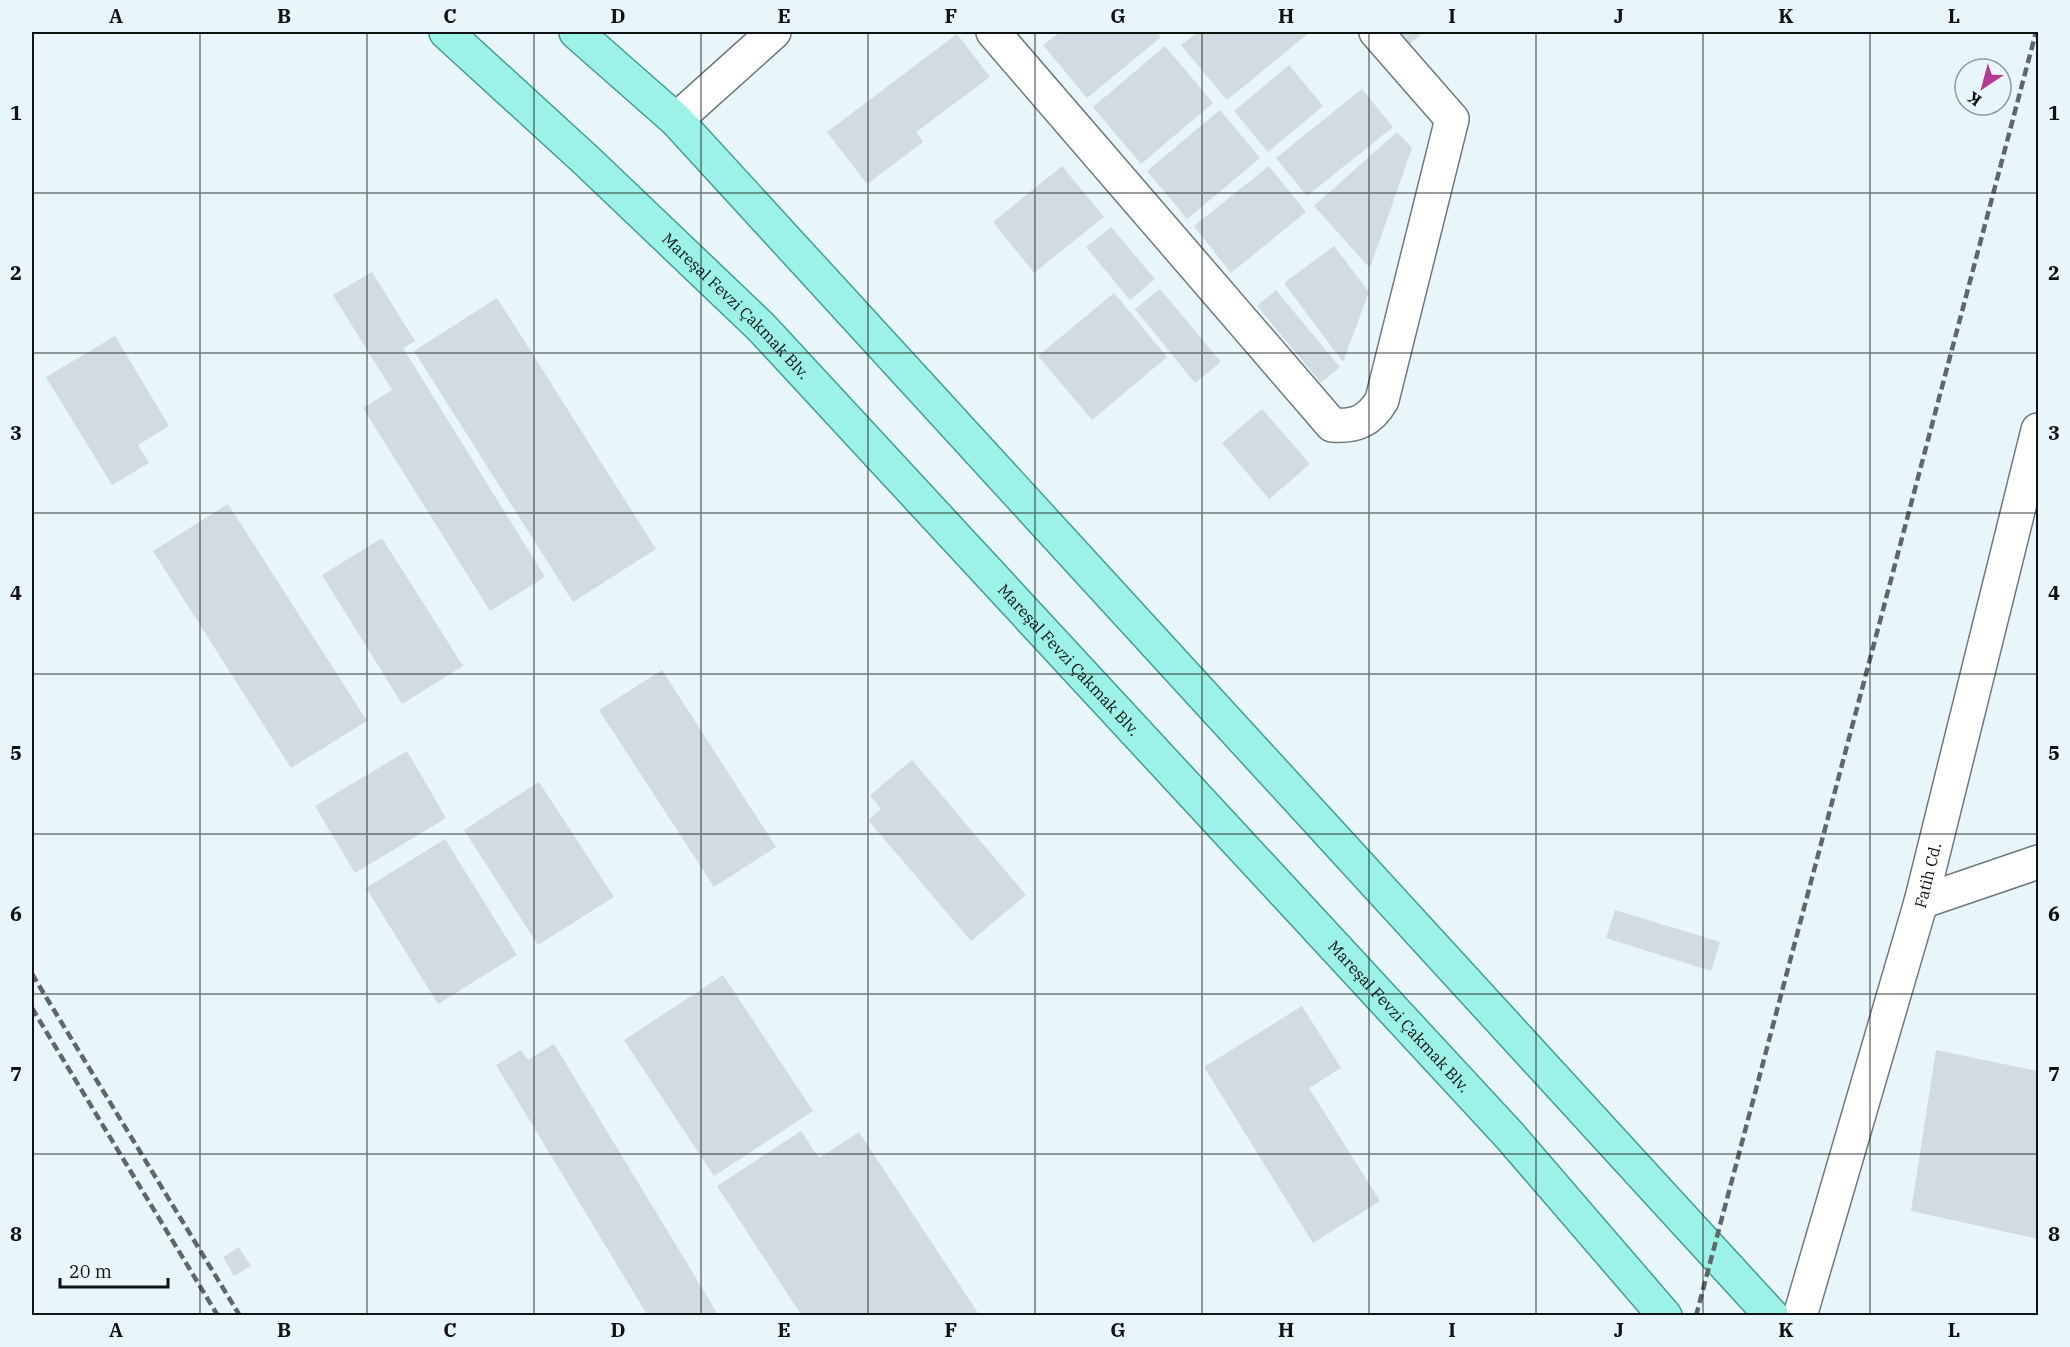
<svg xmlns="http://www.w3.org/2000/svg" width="2070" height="1347" viewBox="0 0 2070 1347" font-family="'IBM Plex Serif',serif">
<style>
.building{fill:#d1dbe2}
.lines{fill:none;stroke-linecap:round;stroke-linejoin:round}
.minor-casing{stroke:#6d7a7c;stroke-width:36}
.major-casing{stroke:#409e93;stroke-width:36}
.minor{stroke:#fff;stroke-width:33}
.major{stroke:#9df2e8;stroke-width:33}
.rail{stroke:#5f6869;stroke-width:4.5;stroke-dasharray:9 4.5;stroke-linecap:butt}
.grid{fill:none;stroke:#0d1212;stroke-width:1.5;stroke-opacity:0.55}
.labels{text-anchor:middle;stroke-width:4.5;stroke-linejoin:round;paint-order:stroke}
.street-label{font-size:16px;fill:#0d1212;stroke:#e8f6f9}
.neatline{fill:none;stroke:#0d1212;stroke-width:2}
.grid-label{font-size:20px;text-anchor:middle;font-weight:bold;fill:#0d1212}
</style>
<rect width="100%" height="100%" fill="#e8f6f9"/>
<!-- building -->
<g class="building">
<polygon points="1060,32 1156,32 1161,37 1087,98 1043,45"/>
<polygon points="1198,32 1310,32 1227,100 1181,45"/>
<polygon points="1389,32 1424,32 1403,49"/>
<polygon points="957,34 990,77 916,132 923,142 867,184 827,132"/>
<polygon points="1165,46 1213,103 1141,164 1093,107"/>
<polygon points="1289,65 1323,106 1268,152 1234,111"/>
<polygon points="1362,89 1393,127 1307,196 1276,158"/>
<polygon points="1220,110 1260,158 1187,219 1147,171"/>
<polygon points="1397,132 1412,148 1370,268 1314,206"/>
<polygon points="1062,166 1104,217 1034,273 993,222"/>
<polygon points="1269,166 1306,212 1231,273 1194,226"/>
<polygon points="1111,227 1155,279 1130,300 1086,247"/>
<polygon points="1334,246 1369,292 1343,362 1284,283"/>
<polygon points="372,272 415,341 403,348 545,577 490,611 363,408 392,390 333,295"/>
<polygon points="1160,289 1221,362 1195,383 1135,309"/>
<polygon points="1276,290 1340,367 1321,383 1257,306"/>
<polygon points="1114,293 1167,357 1092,420 1038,356"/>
<polygon points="497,298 656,549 573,602 414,351"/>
<polygon points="115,336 169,426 138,445 149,463 112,485 46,377"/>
<polygon points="1262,409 1310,464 1269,499 1222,443"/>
<polygon points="228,504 367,721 291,768 153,551"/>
<polygon points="382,538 463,666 402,704 322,575"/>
<polygon points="662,670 776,847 714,887 599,710"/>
<polygon points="407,751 446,818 355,873 315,806"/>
<polygon points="912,760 1026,895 971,941 868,820 881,809 870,795"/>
<polygon points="539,782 614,897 538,945 464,830"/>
<polygon points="445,839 517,955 438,1004 366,888"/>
<polygon points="1615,910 1720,942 1711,971 1606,938"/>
<polygon points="723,975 813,1111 714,1176 624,1040"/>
<polygon points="1302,1006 1341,1068 1309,1088 1380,1201 1313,1243 1204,1067"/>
<polygon points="554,1044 719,1316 648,1316 496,1065 521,1050 528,1060"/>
<polygon points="1936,1050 2038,1071 2038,1239 1911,1211"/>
<polygon points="801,1131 819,1158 859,1132 980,1316 802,1316 717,1186"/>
<polygon points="239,1247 251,1266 234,1276 223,1257"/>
</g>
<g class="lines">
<!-- minor casing -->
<g class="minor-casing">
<g id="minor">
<path d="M993,32L1332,425C1355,427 1370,421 1382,400L1452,119L1376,32"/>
<polyline points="676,120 774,32"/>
<polyline points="1921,902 2038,862"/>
<path id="s1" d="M1800,1316L1921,902L2038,430"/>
</g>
</g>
<!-- major casing -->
<g class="major-casing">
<g id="major">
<path id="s2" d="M446,32L587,161L761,327L1510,1136L1665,1316"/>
<polyline points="576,32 676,120 1772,1316"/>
</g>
</g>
<!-- minor -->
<use href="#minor" class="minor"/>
<!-- major -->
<use href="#major" class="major"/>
<!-- rail -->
<g class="rail">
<polyline points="32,974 240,1316"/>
<polyline points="32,1008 218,1316"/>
<polyline points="1696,1316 2036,32"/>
</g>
</g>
<!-- grid -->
<path class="grid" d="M200,32V1316M367,32V1316M534,32V1316M701,32V1316M868,32V1316M1035,32V1316M1202,32V1316M1369,32V1316M1536,32V1316M1703,32V1316M1870,32V1316M32,193H2038M32,353H2038M32,513H2038M32,674H2038M32,834H2038M32,994H2038M32,1154H2038"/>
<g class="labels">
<!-- street labels -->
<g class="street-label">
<text dy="6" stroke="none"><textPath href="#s2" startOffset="399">Mareşal Fevzi Çakmak Blv.</textPath></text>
<text dy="6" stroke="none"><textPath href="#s2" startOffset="885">Mareşal Fevzi Çakmak Blv.</textPath></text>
<text dy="6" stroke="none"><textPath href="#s1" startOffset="459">Fatih Cd.</textPath></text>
<text dy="6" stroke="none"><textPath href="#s2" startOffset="1371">Mareşal Fevzi Çakmak Blv.</textPath></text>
</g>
</g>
<!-- border -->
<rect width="2070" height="1347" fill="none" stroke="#e8f6f9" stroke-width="66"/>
<!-- north arrow -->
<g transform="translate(1983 87) rotate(216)"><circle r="28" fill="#e8f6f9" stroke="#909b9d" stroke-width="1.5"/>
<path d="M0-4.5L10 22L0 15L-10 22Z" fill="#b43b8f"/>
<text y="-9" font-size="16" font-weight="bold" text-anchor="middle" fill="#0d1212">K</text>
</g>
<!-- scale -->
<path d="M60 1278v9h108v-9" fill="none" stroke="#0d1212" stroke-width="3"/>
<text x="69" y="1278" font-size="18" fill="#0d1212" stroke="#e8f6f9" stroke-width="4.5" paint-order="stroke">20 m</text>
<rect x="33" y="33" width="2004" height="1281" class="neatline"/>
<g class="grid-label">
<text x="116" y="23">A</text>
<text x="284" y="23">B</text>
<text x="450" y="23">C</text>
<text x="618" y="23">D</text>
<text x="784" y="23">E</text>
<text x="951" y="23">F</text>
<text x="1118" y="23">G</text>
<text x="1286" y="23">H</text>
<text x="1452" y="23">I</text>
<text x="1619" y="23">J</text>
<text x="1786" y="23">K</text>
<text x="1954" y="23">L</text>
<text x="16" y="120">1</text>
<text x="2054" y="120">1</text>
<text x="16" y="280">2</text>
<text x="2054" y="280">2</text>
<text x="16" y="440">3</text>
<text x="2054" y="440">3</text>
<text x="16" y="600">4</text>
<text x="2054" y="600">4</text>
<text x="16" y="760">5</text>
<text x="2054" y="760">5</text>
<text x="16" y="921">6</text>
<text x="2054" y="921">6</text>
<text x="16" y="1081">7</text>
<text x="2054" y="1081">7</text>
<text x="16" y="1241">8</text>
<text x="2054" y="1241">8</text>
<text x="116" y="1337">A</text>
<text x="284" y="1337">B</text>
<text x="450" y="1337">C</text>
<text x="618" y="1337">D</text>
<text x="784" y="1337">E</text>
<text x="951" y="1337">F</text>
<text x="1118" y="1337">G</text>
<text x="1286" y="1337">H</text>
<text x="1452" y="1337">I</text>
<text x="1619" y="1337">J</text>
<text x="1786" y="1337">K</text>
<text x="1954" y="1337">L</text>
</g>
</svg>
